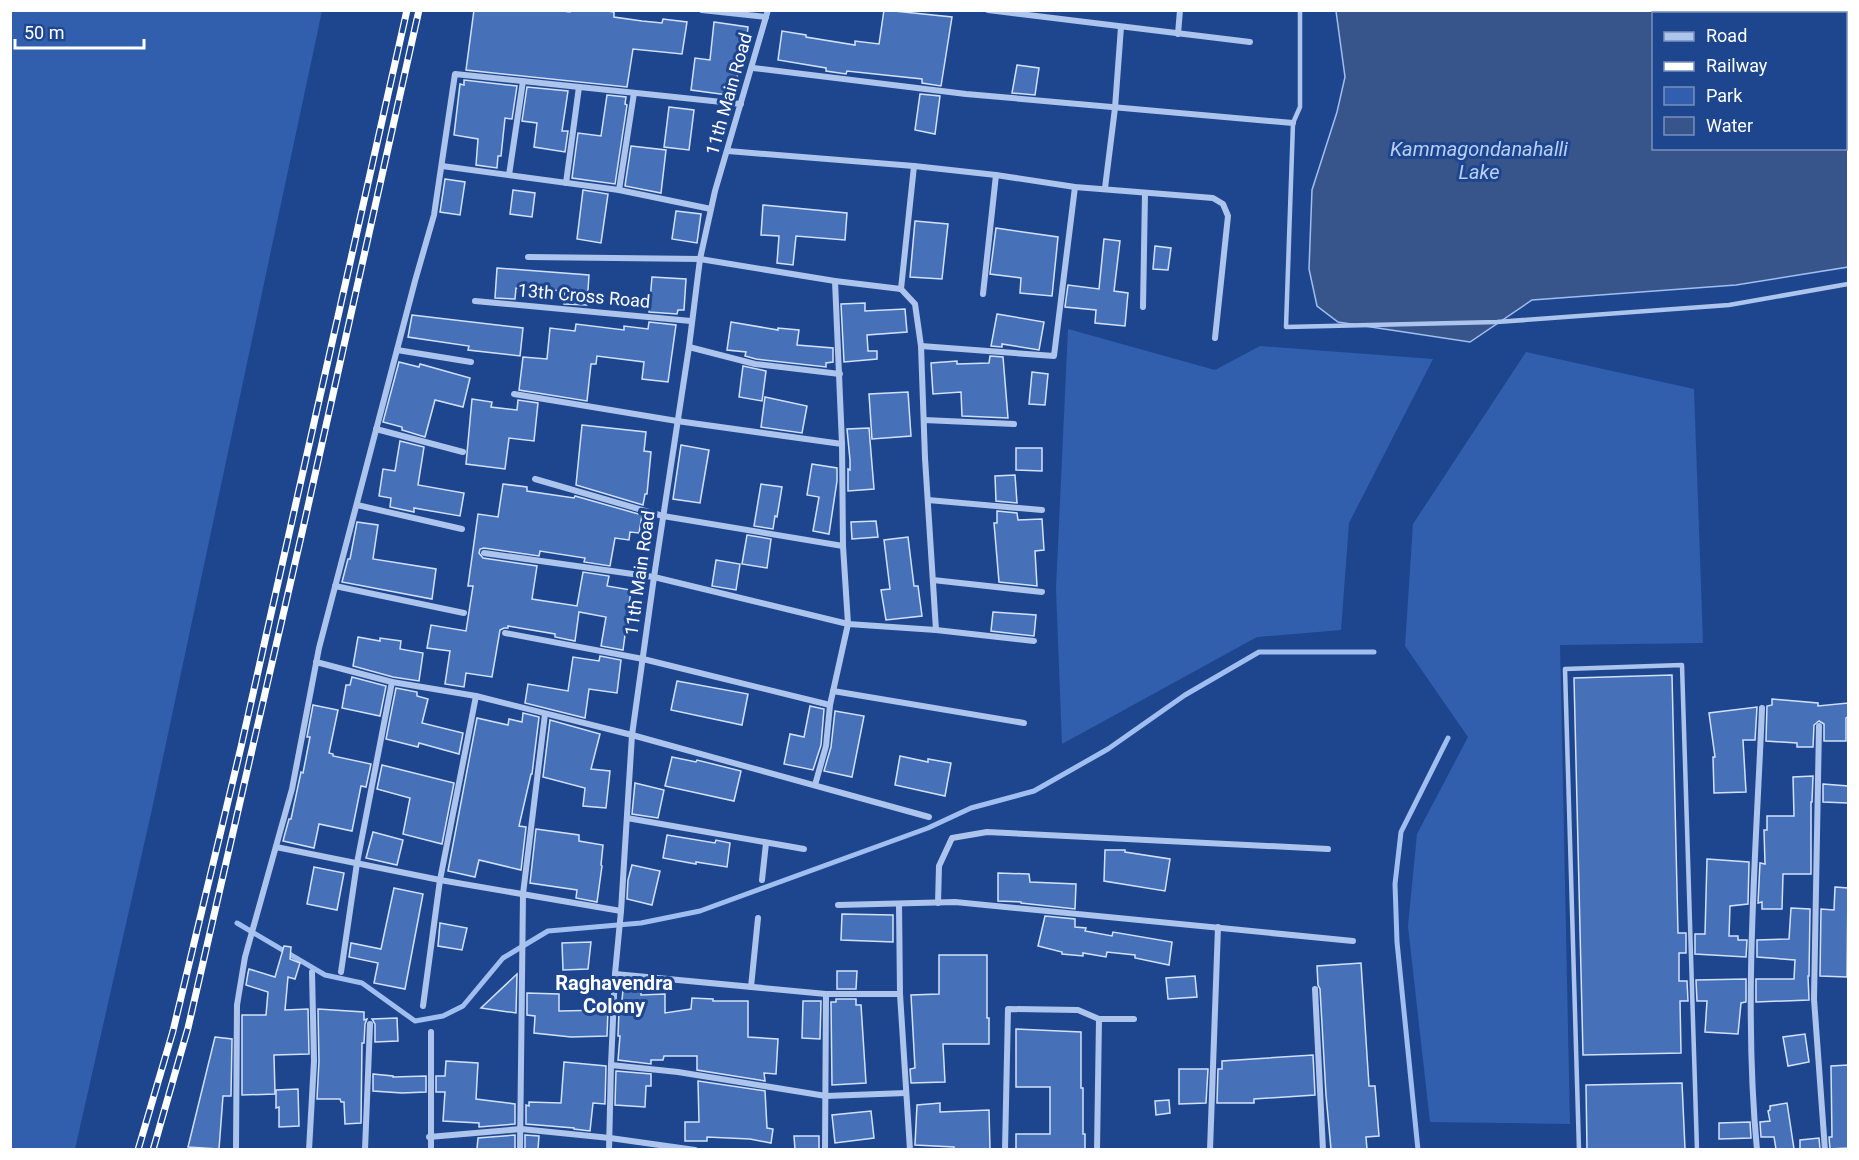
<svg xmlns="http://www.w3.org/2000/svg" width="1859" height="1160" viewBox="0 0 1859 1160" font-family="Roboto,sans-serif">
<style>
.green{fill:#315fad}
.water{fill:#38558b;stroke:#a0beef;stroke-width:1.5;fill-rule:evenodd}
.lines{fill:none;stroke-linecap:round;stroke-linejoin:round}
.stream{stroke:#a0beef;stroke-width:5}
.building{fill:#4670b7;stroke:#d2e1fa;stroke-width:1.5}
.lane{stroke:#adc5ed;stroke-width:4.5}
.street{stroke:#adc5ed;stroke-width:6}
.rail-casing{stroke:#fff;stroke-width:7}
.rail{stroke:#1e468f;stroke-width:4.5;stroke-dasharray:14;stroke-linecap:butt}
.labels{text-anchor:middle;stroke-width:6;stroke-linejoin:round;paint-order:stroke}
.street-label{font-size:18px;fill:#fff;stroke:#1e468f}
.water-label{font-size:20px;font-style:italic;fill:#b9cff4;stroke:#1e468f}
.neighbourhood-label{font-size:20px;font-weight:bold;fill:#fff;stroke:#1e468f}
</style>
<rect width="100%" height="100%" fill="#1e468f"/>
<!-- green -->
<g class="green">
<polygon points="10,11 322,11 152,809 75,1149 11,1149"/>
<polygon points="1068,329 1215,370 1260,346 1433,359 1349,523 1341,630 1257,637 1062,744 1056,589"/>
<polygon points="1526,352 1694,389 1703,643 1560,645 1570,1124 1430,1122 1408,926 1417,834 1468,737 1405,646 1413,524"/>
</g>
<!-- water -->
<path class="water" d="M1336,11H1848V267L1736,285L1532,300L1470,342L1338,322L1317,306L1309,269L1312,190L1337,112L1345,77ZM1654,14H1846V148H1654Z"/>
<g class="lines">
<!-- stream -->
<g class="stream">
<polyline points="237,923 325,975 362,983 415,1021 443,1016 463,1006 503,958 548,931 641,923 700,911 928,828 971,808 1034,791 1108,749 1185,695 1259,652 1374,652"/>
<polyline points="1418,1150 1397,942 1395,884 1401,832 1448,738"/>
</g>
</g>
<!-- building -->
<g class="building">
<polygon points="474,10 556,10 570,12 571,10 601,10 614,12 614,17 642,21 662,23 663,19 687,22 682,54 633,49 627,87 466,70"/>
<polygon points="884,10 952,17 941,86 922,83 922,79 847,71 846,74 826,71 826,68 778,60 782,31 806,35 806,37 855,45 855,41 879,44"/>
<polygon points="714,22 748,27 744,62 739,62 735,96 691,90 695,58 710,60"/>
<polygon points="1017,65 1039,68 1035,95 1012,93"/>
<polygon points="464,80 517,86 512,119 505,118 501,156 498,156 497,168 476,165 478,139 454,135 460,84 464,85"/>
<polygon points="527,87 568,91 562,131 568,131 565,152 534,147 537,123 522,121"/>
<polygon points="920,94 940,96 935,134 915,130"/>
<polygon points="607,95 626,97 625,104 627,105 615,184 572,178 578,133 601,136"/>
<polygon points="669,107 694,110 689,150 664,147"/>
<polygon points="631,146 666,150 661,193 625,186"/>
<polygon points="445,179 465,182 460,215 440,212"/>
<polygon points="513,190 535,193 532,217 510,214"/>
<polygon points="583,190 608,194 601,243 577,239"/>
<polygon points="763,205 847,213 845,240 796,236 793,265 777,263 779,236 761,235"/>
<polygon points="676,211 701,214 697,243 672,239"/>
<polygon points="915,221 948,224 942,279 910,277"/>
<polygon points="996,228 1058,237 1052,296 1020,293 1021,278 990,274"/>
<polygon points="1104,239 1120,241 1114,291 1128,293 1125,326 1095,323 1096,310 1065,307 1068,285 1099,289"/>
<polygon points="1155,246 1171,248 1168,270 1153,269"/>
<polygon points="497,268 589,275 587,305 564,304 565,291 516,288 515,299 495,298"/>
<polygon points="652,277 686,279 684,310 678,310 677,314 649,312"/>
<polygon points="865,303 865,311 905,309 907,332 867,335 868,351 877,351 877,359 844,362 841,304"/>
<polygon points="997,314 1044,322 1039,350 1002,344 1002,347 991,346"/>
<polygon points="412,315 523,328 520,356 468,350 469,346 408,337"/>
<polygon points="649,322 676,325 668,382 642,379 644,362 597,356 596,364 591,364 587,401 519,390 523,357 547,359 550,328 575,331 576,324 624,330 624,326 648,329"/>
<polygon points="731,322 778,330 778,328 799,330 797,345 833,348 833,362 826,363 826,367 756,359 745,356 746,352 727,350"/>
<polygon points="990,356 1003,357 1008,418 962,416 961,392 933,394 931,363 957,361 957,364 989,363"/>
<polygon points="399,362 419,367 420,364 470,378 463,407 435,400 425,437 402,430 402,427 383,422"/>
<polygon points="743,366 766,371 762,401 739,397"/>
<polygon points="1032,372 1048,374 1045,405 1029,404"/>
<polygon points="908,392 911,436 872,439 869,394"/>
<polygon points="765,397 807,406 802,433 761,427"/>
<polygon points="472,399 492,402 491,407 517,410 518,400 538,403 534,441 509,438 505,469 466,464"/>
<polygon points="582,425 646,432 644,451 651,452 647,494 645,494 643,505 576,485"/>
<polygon points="869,428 874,489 848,491 848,469 850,470 850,460 847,429"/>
<polygon points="400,441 424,447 418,485 464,493 460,516 414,508 414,512 390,507 391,498 379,496 383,469 395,471"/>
<polygon points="681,445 709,450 700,503 673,499"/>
<polygon points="1016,448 1042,448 1042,471 1016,470"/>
<polygon points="812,464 837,468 837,481 829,534 813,531 819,497 807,495"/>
<polygon points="1015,475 1017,503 996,501 995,476"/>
<polygon points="503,484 527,487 527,491 574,498 575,496 642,515 639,533 630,532 629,540 615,538 610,566 584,562 585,558 540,551 539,556 484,548 480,549 479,553 483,558 537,566 532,599 577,606 583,572 609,576 607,586 631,590 623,650 601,646 606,617 579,612 575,641 555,637 555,634 508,626 508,628 504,628 500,630 492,677 466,673 464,687 445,684 450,651 427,648 431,625 466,631 473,586 468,586 478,514 498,517"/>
<polygon points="761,484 782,487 777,517 775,516 773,529 754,526"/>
<polygon points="997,511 1017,513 1018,520 1042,519 1044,550 1035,551 1037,586 999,582 994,523 997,523"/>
<polygon points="876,521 878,537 852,539 851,522"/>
<polygon points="357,522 378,525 373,559 436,569 432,599 342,582 348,559 350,559"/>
<polygon points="747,535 771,539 767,568 742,564"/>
<polygon points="908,537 914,586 918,586 922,616 886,620 881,590 890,589 884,540"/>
<polygon points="716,560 740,564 736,590 712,586"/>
<polygon points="993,612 1036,615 1034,636 991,631"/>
<polygon points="358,637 380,641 380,638 401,641 400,649 423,653 419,681 393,677 353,666"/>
<polygon points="600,656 621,660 617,693 589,689 585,718 525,703 528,684 568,691 573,657 599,661"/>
<polygon points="1672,675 1678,933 1686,933 1686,953 1679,953 1679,981 1687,981 1688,1001 1680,1001 1681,1053 1583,1055 1574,678"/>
<polygon points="352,677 386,686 380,716 342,708 346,685 350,685"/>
<polygon points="677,681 748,694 742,725 671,710"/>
<polygon points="396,688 417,692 417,696 428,699 422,723 463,733 459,754 419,743 418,747 386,739"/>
<polygon points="1772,699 1818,703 1818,706 1848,703 1848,717 1846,718 1846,741 1824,741 1824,724 1819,721 1814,725 1813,747 1797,747 1797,743 1766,741 1767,706 1772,705"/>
<polygon points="313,705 338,710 329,753 333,754 333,756 371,764 366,787 361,786 352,831 319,824 314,848 283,841 289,819 291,819 301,772 303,773 310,737 307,737"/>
<polygon points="810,706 824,709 821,745 813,770 784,764 790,734 804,737"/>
<polygon points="1757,707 1755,740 1743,740 1746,792 1714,793 1713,757 1715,757 1709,713"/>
<polygon points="835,711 864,716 852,777 824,771 831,747"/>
<polygon points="523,713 539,717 532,774 531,774 519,826 526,827 521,870 479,860 475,877 448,871 477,718 508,725 509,719 522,722"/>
<polygon points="550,720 600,734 591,769 610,771 606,808 583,806 585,788 543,777"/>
<polygon points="900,756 928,762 928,759 951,763 945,796 895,785"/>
<polygon points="672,757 696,762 697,760 741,771 734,801 665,786"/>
<polygon points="382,765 454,783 442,844 403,834 410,798 377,789"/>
<polygon points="1813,776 1812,802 1811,802 1811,874 1783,874 1782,909 1762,909 1762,902 1758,903 1760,863 1765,864 1764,830 1767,830 1767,816 1794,816 1793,777"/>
<polygon points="635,783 664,790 658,818 632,814"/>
<polygon points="1823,784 1848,786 1848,803 1823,802"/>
<polygon points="536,829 579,835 579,841 603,845 601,865 602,866 597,902 576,898 577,890 530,883"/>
<polygon points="373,832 403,840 397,865 366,858"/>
<polygon points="667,835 715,843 716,840 730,843 727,867 696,862 696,864 663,858"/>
<polygon points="1105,850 1125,850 1125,852 1170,859 1165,891 1104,881"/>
<polygon points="1707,859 1749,862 1748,904 1730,906 1729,936 1738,936 1738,940 1747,940 1746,957 1695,954 1695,934 1705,934"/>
<polygon points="632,865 660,871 652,905 627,899 628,880"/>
<polygon points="314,867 344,873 337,910 307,904"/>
<polygon points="998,873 1029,874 1030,882 1076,884 1075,909 1021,903 1021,902 998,901"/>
<polygon points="1835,887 1848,888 1847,977 1820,976 1821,909 1834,910"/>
<polygon points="394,888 423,894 405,989 374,983 378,963 349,957 351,943 381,949"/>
<polygon points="1791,908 1810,909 1809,976 1808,976 1809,1000 1756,1002 1756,979 1794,979 1795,960 1757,957 1757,940 1789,939"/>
<polygon points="842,914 893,915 893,942 841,940"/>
<polygon points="1045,916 1075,919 1075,927 1086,928 1085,931 1112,936 1113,932 1172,942 1169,965 1135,958 1135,955 1107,952 1106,957 1083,953 1083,956 1062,954 1062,952 1038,946"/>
<polygon points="440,923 467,928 462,950 438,946"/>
<polygon points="591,942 588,969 563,970 562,943"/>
<polygon points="284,946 291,947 290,959 300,963 295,979 288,977 285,1010 308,1009 309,1054 274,1055 275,1094 242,1095 242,1015 266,1015 268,992 246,985 248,973 249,969 275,977"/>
<polygon points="939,955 987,955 987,1018 989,1018 989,1044 943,1044 945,1082 911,1083 910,1069 915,1068 911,995 939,994"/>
<polygon points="1361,963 1369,1086 1375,1086 1379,1136 1366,1137 1367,1149 1331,1149 1326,1095 1320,989 1318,985 1317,966"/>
<polygon points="837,971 857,971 856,989 837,989"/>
<polygon points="517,974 516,1013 481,1008"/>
<polygon points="1195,976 1197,997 1168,999 1166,978"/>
<polygon points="1746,979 1746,1002 1741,1003 1738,1034 1705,1032 1707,1001 1697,1001 1696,980"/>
<polygon points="623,990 641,992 641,995 665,994 665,1013 691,1009 692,998 713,999 713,1001 748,1001 748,1037 778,1039 776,1074 764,1073 765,1081 697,1070 697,1056 664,1056 663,1060 651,1060 651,1064 618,1060 620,1036 618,1036 619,1010 621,1010"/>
<polygon points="527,993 559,994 559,1011 608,1010 607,1036 571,1037 534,1033 535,1016 527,1015"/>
<polygon points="836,999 856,999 856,1005 861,1005 866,1083 832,1085 831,1002 836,1002"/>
<polygon points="803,1001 821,1001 820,1039 802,1038"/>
<polygon points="318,1009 364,1012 364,1020 367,1019 365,1024 364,1043 362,1043 361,1123 345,1124 344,1102 341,1102 340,1099 317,1099 319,1061"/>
<polygon points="397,1018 398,1041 375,1042 375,1024 372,1019"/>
<polygon points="1016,1029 1081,1032 1081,1088 1083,1088 1083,1134 1085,1134 1085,1149 1016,1149 1016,1134 1050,1134 1050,1087 1016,1087"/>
<polygon points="1805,1034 1809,1062 1788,1066 1783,1037"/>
<polygon points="215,1037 232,1039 231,1096 223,1096 219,1149 188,1147"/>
<polygon points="1313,1055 1315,1095 1254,1099 1254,1103 1217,1103 1218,1069 1222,1069 1222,1061"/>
<polygon points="446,1061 478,1063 476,1099 515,1104 515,1124 479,1127 479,1123 443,1121 445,1092 436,1092 436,1076 445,1076"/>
<polygon points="564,1062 606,1066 605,1104 593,1103 590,1131 574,1129 574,1128 526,1124 526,1105 529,1106 529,1102 561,1103"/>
<polygon points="1848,1065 1848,1148 1830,1149 1829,1137 1832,1137 1831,1066"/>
<polygon points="1179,1069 1208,1069 1206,1103 1179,1104"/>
<polygon points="616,1071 651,1074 651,1086 646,1086 645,1107 615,1105"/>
<polygon points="373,1074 393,1076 393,1077 426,1076 426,1092 402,1093 373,1091"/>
<polygon points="698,1081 765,1091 767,1128 773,1129 771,1143 750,1139 707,1137 707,1141 685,1141 685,1122 699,1122"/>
<polygon points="1682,1083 1685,1149 1587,1149 1586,1085"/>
<polygon points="298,1089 299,1126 279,1127 279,1107 276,1108 276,1090"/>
<polygon points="1169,1100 1170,1113 1156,1115 1155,1101"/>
<polygon points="940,1103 940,1112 989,1110 990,1149 954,1149 954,1147 915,1145 917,1105"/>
<polygon points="1787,1103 1794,1149 1776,1149 1774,1137 1761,1137 1760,1122 1770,1121 1768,1111 1770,1110 1770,1106"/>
<polygon points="871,1111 874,1138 835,1143 832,1115"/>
<polygon points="1750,1122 1751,1138 1719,1139 1719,1123"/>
<polygon points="515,1135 515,1149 477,1149 478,1138"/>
<polygon points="525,1135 539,1136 538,1149 525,1149"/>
<polygon points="794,1136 819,1136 819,1149 795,1149"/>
<polygon points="1819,1138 1820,1149 1800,1149 1800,1140"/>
</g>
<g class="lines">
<!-- lane -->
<g class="lane">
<polyline points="1300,10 1300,107 1293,123 1286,327 1497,322 1729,305 1848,284"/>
<polyline points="1579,1150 1565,669 1682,665 1697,1150"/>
</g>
<!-- street -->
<g class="street">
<polyline points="702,10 766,17"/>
<polyline points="988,10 1250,42"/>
<polyline points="1178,34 1180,10"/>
<polyline points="753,68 966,94 1293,123"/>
<polyline points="728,151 914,166 996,175 1075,187 1213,198 1223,204 1228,216 1215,338"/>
<polyline points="442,166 619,190 711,209"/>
<polyline points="509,175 523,81"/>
<polyline points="566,183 579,87"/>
<polyline points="1105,188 1115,108 1121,27"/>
<polyline points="619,190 634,93"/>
<polyline points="901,289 914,166"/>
<polyline points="983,294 996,175"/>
<polyline points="475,301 691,321"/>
<polyline points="1143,307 1145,193"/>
<polyline points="921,346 1054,356 1075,187"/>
<polyline points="689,347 755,364 840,374"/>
<polyline points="397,350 471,362"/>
<polyline points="514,394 677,421 842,444"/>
<polyline points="924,420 1014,424"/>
<polyline points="376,429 463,452"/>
<polyline points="535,479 663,516 843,546"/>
<polyline points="928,500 1042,510"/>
<polyline points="357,505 462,529"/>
<polyline points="484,553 654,577 848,624 936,630 925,458 921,346 915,304 901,289 835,281 700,259 528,257"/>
<polyline points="933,580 1042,592"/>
<polyline points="335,586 464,613"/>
<polyline points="936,630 1034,641"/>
<polyline points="505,633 643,659 830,705"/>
<polyline points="316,662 392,682 476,696 632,735 929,817"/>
<polyline points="833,691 1024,723"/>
<polyline points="476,696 440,880 621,911"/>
<polyline points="1819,726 1814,999 1825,1150"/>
<polyline points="815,785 826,746 830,705 848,624 843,546 842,444 835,281"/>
<polyline points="627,818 804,849"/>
<polyline points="276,847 440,880 423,1006"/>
<polyline points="762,880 766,843"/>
<polyline points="938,903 939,866 952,838 987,832 1328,849"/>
<polyline points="899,904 900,994 910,1150"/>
<polyline points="838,905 955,902 1353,941"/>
<polyline points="341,972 357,863 392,682"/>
<polyline points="615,974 826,994 900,994"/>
<polyline points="751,987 758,918"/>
<polyline points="1315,989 1323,1150"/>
<polyline points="1099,1019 1134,1019"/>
<polyline points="611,1065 678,1072 826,1096 906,1093"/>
<polyline points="429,1137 521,1129 610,1138 695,1150"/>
<polyline points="236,1150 237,1005 245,957 292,789 319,648 415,281 434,215 455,74 741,104"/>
<polyline points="309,1150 314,1061 312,972"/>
<polyline points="365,1150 370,1024"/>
<polyline points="431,1150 431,1032"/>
<polyline points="520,1150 523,894 545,714"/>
<polyline points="609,1150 611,1065 615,974 621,911 632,735 654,577 689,347 700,259 715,191 768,10"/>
<polyline points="825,1150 826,994"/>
<polyline points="1005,1150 1008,1009 1078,1010 1099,1019 1097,1150"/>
<polyline points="1210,1150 1218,927"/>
<path d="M1757,1150C1743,1003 1756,855 1762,708"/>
</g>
<!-- rail casing -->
<g class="rail-casing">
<g id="rail">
<polyline points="138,1150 173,1031 241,747 407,10"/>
<polyline points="153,1150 188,1028 304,524 419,10"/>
</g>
</g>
<!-- rail -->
<use href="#rail" class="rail"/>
</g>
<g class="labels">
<!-- street labels -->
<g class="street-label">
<text transform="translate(729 94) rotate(-74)" y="6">11th Main Road</text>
<text transform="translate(584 296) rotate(5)" y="6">13th Cross Road</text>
<text transform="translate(640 573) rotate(-82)" y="6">11th Main Road</text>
</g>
<!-- water labels -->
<g class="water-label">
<text x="1479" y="156">Kammagondanahalli<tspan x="1479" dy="23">Lake</tspan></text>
</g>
<!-- neighbourhood labels -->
<g class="neighbourhood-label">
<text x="614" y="990">Raghavendra<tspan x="614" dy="23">Colony</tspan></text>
</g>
</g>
<!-- border -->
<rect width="1859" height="1160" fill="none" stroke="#ffffff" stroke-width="24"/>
<!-- legend -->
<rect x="1652" y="12" width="195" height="138" fill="#1e468f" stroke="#7890bc" stroke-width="1.5"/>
<rect x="1664" y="32" width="30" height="9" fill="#adc5ed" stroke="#7890bc" stroke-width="1.5"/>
<text x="1706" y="42" font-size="18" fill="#ffffff">Road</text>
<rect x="1664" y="62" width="30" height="9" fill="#ffffff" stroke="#7890bc" stroke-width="1.5"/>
<text x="1706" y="72" font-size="18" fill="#ffffff">Railway</text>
<rect x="1664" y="87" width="30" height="18" fill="#315fad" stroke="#7890bc" stroke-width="1.5"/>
<text x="1706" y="102" font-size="18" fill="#ffffff">Park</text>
<rect x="1664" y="117" width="30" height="18" fill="#38558b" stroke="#7890bc" stroke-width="1.5"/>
<text x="1706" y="132" font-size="18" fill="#ffffff">Water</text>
<!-- scale -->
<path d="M15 39v9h129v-9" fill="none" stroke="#ffffff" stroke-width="3"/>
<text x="24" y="39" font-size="18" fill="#ffffff" stroke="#1e468f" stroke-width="4.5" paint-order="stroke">50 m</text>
</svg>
